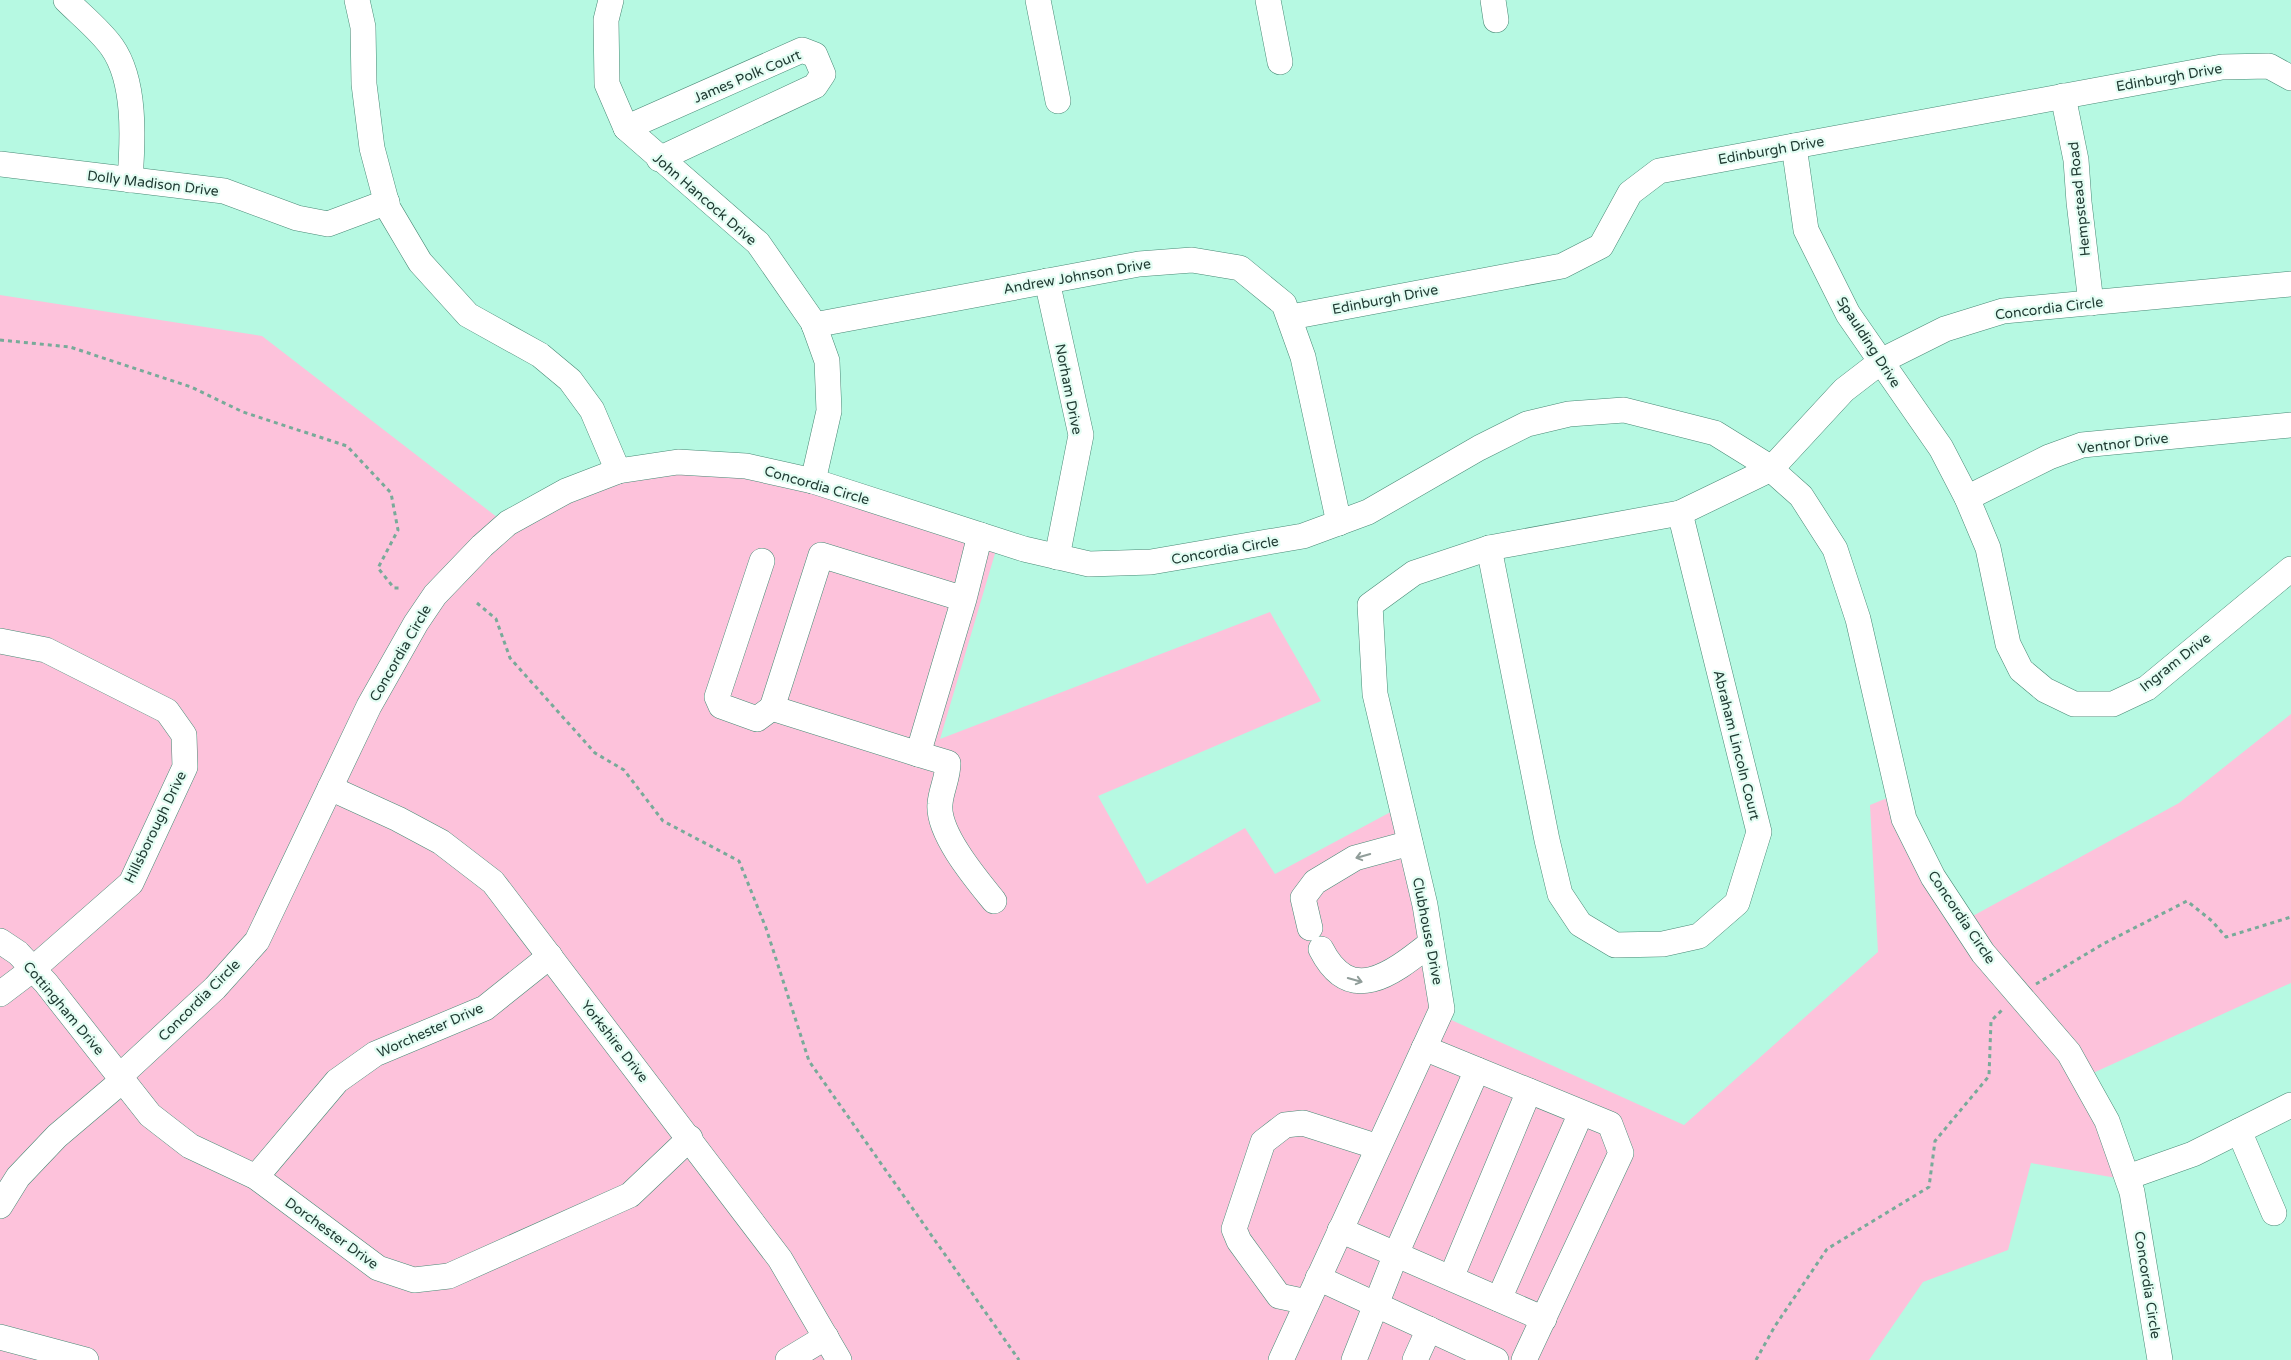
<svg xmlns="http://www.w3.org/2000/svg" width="2291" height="1360" viewBox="0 0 2291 1360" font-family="'Varela Round',sans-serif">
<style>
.green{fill:#fdc2db}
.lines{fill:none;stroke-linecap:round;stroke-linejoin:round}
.minor-casing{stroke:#488975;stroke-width:26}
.path{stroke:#78aa99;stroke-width:3;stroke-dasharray:4 4;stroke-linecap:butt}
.minor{stroke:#fff;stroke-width:25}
.oneway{stroke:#909d99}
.labels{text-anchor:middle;stroke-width:4.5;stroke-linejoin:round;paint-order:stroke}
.street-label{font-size:14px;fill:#203b33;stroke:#e3fdf3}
</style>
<rect width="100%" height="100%" fill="#b6f9e2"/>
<!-- green -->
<polygon class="green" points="0,295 262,336 502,521 661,459 930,515 999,540 940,739 1270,612 1321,701 1098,796 1147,884 1245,828 1275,874 1400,807 1438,1014 1684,1125 1878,952 1870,805 1892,796 1960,923 2179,803 2291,714 2291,983 2082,1078 2128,1180 2031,1163 2008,1250 1923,1282 1869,1360 0,1360"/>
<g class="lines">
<!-- minor casing -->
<g class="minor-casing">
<g id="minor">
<path d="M66,0C81,15 100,30 112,47C136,81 133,139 130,180"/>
<polyline points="357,0 363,27 364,84 372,148 388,208 420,262 468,315 540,355 570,380 592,410 618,471"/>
<polyline points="611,0 606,20 607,84 626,128 758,243 813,322 827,361 829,411 813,481"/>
<polyline points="1038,0 1058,101"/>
<polyline points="1268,0 1280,62"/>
<polyline points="1493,0 1496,20"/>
<polyline points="2063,96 2076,160 2079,202 2091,303"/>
<polyline points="626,128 802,50 815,55 823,74 815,86 659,159"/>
<polyline points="1794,146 1806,230 1848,314 1941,448 1967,498 1988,548 2008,644 2021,670 2045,690 2074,704 2113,704 2147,688 2291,569"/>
<polyline points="0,164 224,191 297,218 328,224 387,202"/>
<polyline points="1047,281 1081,435 1057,557"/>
<polyline points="1291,317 1562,266 1601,246 1630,193 1659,171 2222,67 2269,66 2291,78"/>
<polyline points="814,325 1139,264 1192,260 1240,268 1284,304 1303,357 1339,523"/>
<polyline points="1967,498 2049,457 2082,445 2291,425"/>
<polyline points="1489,548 1547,840 1560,894 1580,924 1615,945 1663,944 1699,936 1737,903 1759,832 1680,513"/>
<polyline points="762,561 717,697 721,706 757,719 772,708"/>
<polyline points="964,599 821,555 772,708 918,754 964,599 980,535"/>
<polyline points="0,641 46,650 167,711 184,735 185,767 131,883 33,969 0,994"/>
<path d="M918,754L948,763C948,778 941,790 940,804C937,833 977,880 994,901"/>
<polyline points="330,788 398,819 441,842 493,882 780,1259 839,1360"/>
<polyline points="1310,928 1303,898 1315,882 1355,858 1410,843"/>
<polyline points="0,941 18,953 46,983 150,1115 190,1146 256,1177 378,1268 414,1280 449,1276 630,1195 690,1138"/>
<path d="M1321,949C1351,1008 1394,972 1431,943"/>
<polyline points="1424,1048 1610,1124 1621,1153 1524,1360"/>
<polyline points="120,1076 215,988 257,941 369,706 416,623 435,595 482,546 508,523 566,491 618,471 678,462 746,466 813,481 1024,549 1089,564 1151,562 1303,536 1368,512 1479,448 1527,424 1569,414 1624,410 1715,433 1765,464 1801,496 1835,549 1858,619 1904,819 1933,877 1983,953 2069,1053 2107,1121 2132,1192 2160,1360"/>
<polyline points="2239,1131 2274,1213"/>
<polyline points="256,1177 337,1081 375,1054 485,1008 550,956"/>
<polyline points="2128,1177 2193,1154 2291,1105"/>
<polyline points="0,1206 18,1177 57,1136 123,1080"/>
<polyline points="1340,1230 1544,1319"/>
<polyline points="1318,1278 1496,1360"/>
<polyline points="1451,1278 1529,1091"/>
<polyline points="1499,1299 1581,1113"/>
<polyline points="1307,1302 1279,1296 1239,1241 1234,1229 1263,1142 1285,1125 1303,1123 1378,1147"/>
<polyline points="0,1337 86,1360"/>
<polyline points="788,1360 826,1337"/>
<polyline points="1281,1360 1442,1009 1425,905 1375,694 1370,605 1414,573 1489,548 1680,513 1771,469 1844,390 1883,360 1945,329 2003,311 2291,284"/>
<polyline points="1354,1360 1396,1254 1477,1070"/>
<polyline points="1415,1360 1429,1329"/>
</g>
</g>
<!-- path -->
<g class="path">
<polyline points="0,340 70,347 191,387 243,412 347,446 391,493 398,530 378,568 394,588 399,588"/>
<polyline points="477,603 496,619 510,658 595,753 624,770 663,821 739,861 766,928 809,1061 1019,1360"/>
<polyline points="2036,984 2103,944 2187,901 2212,921 2226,937 2291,917"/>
<polyline points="1756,1360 1775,1326 1827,1249 1929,1187 1935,1141 1989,1076 1991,1021 2003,1009"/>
</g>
<!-- minor -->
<use href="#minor" class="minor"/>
</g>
<!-- one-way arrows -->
<defs><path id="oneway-shaft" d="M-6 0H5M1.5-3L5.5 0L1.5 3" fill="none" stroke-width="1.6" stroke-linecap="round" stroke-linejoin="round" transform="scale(1.25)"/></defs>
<g class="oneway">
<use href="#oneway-shaft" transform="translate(1363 856) rotate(164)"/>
<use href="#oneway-shaft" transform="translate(1355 980) rotate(16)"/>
</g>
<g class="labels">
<!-- street labels -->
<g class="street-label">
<text transform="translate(747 76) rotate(-23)" y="5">James Polk Court</text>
<text transform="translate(2169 77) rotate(-10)" y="5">Edinburgh Drive</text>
<text transform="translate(1771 150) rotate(-10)" y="5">Edinburgh Drive</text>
<text transform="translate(153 183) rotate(7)" y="5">Dolly Madison Drive</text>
<text transform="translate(705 199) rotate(41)" y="5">John Hancock Drive</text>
<text transform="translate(2079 199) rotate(-96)" y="5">Hempstead Road</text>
<text transform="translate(1077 276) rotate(-10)" y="5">Andrew Johnson Drive</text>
<text transform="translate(1385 299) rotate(-11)" y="5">Edinburgh Drive</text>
<text transform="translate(2049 308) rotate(-7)" y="5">Concordia Circle</text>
<text transform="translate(1869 342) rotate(57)" y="5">Spaulding Drive</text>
<text transform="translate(1069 389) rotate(79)" y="5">Norham Drive</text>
<text transform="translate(2123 443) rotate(-7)" y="5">Ventnor Drive</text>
<text transform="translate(817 485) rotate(16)" y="5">Concordia Circle</text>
<text transform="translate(1225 550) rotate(-10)" y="5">Concordia Circle</text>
<text transform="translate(400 653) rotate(-60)" y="5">Concordia Circle</text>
<text transform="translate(2175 662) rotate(-38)" y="5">Ingram Drive</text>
<text transform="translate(1737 745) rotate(76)" y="5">Abraham Lincoln Court</text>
<text transform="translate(155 827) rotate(-64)" y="5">Hillsborough Drive</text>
<text transform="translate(1962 917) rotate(56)" y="5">Concordia Circle</text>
<text transform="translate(1428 931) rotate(79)" y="5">Clubhouse Drive</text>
<text transform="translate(199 1000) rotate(-45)" y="5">Concordia Circle</text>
<text transform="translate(64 1008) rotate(50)" y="5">Cottingham Drive</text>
<text transform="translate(430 1030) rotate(-24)" y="5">Worchester Drive</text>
<text transform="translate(615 1041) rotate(52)" y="5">Yorkshire Drive</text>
<text transform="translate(332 1233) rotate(36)" y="5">Dorchester Drive</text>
<text transform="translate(2148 1285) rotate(81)" y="5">Concordia Circle</text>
</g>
</g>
</svg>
